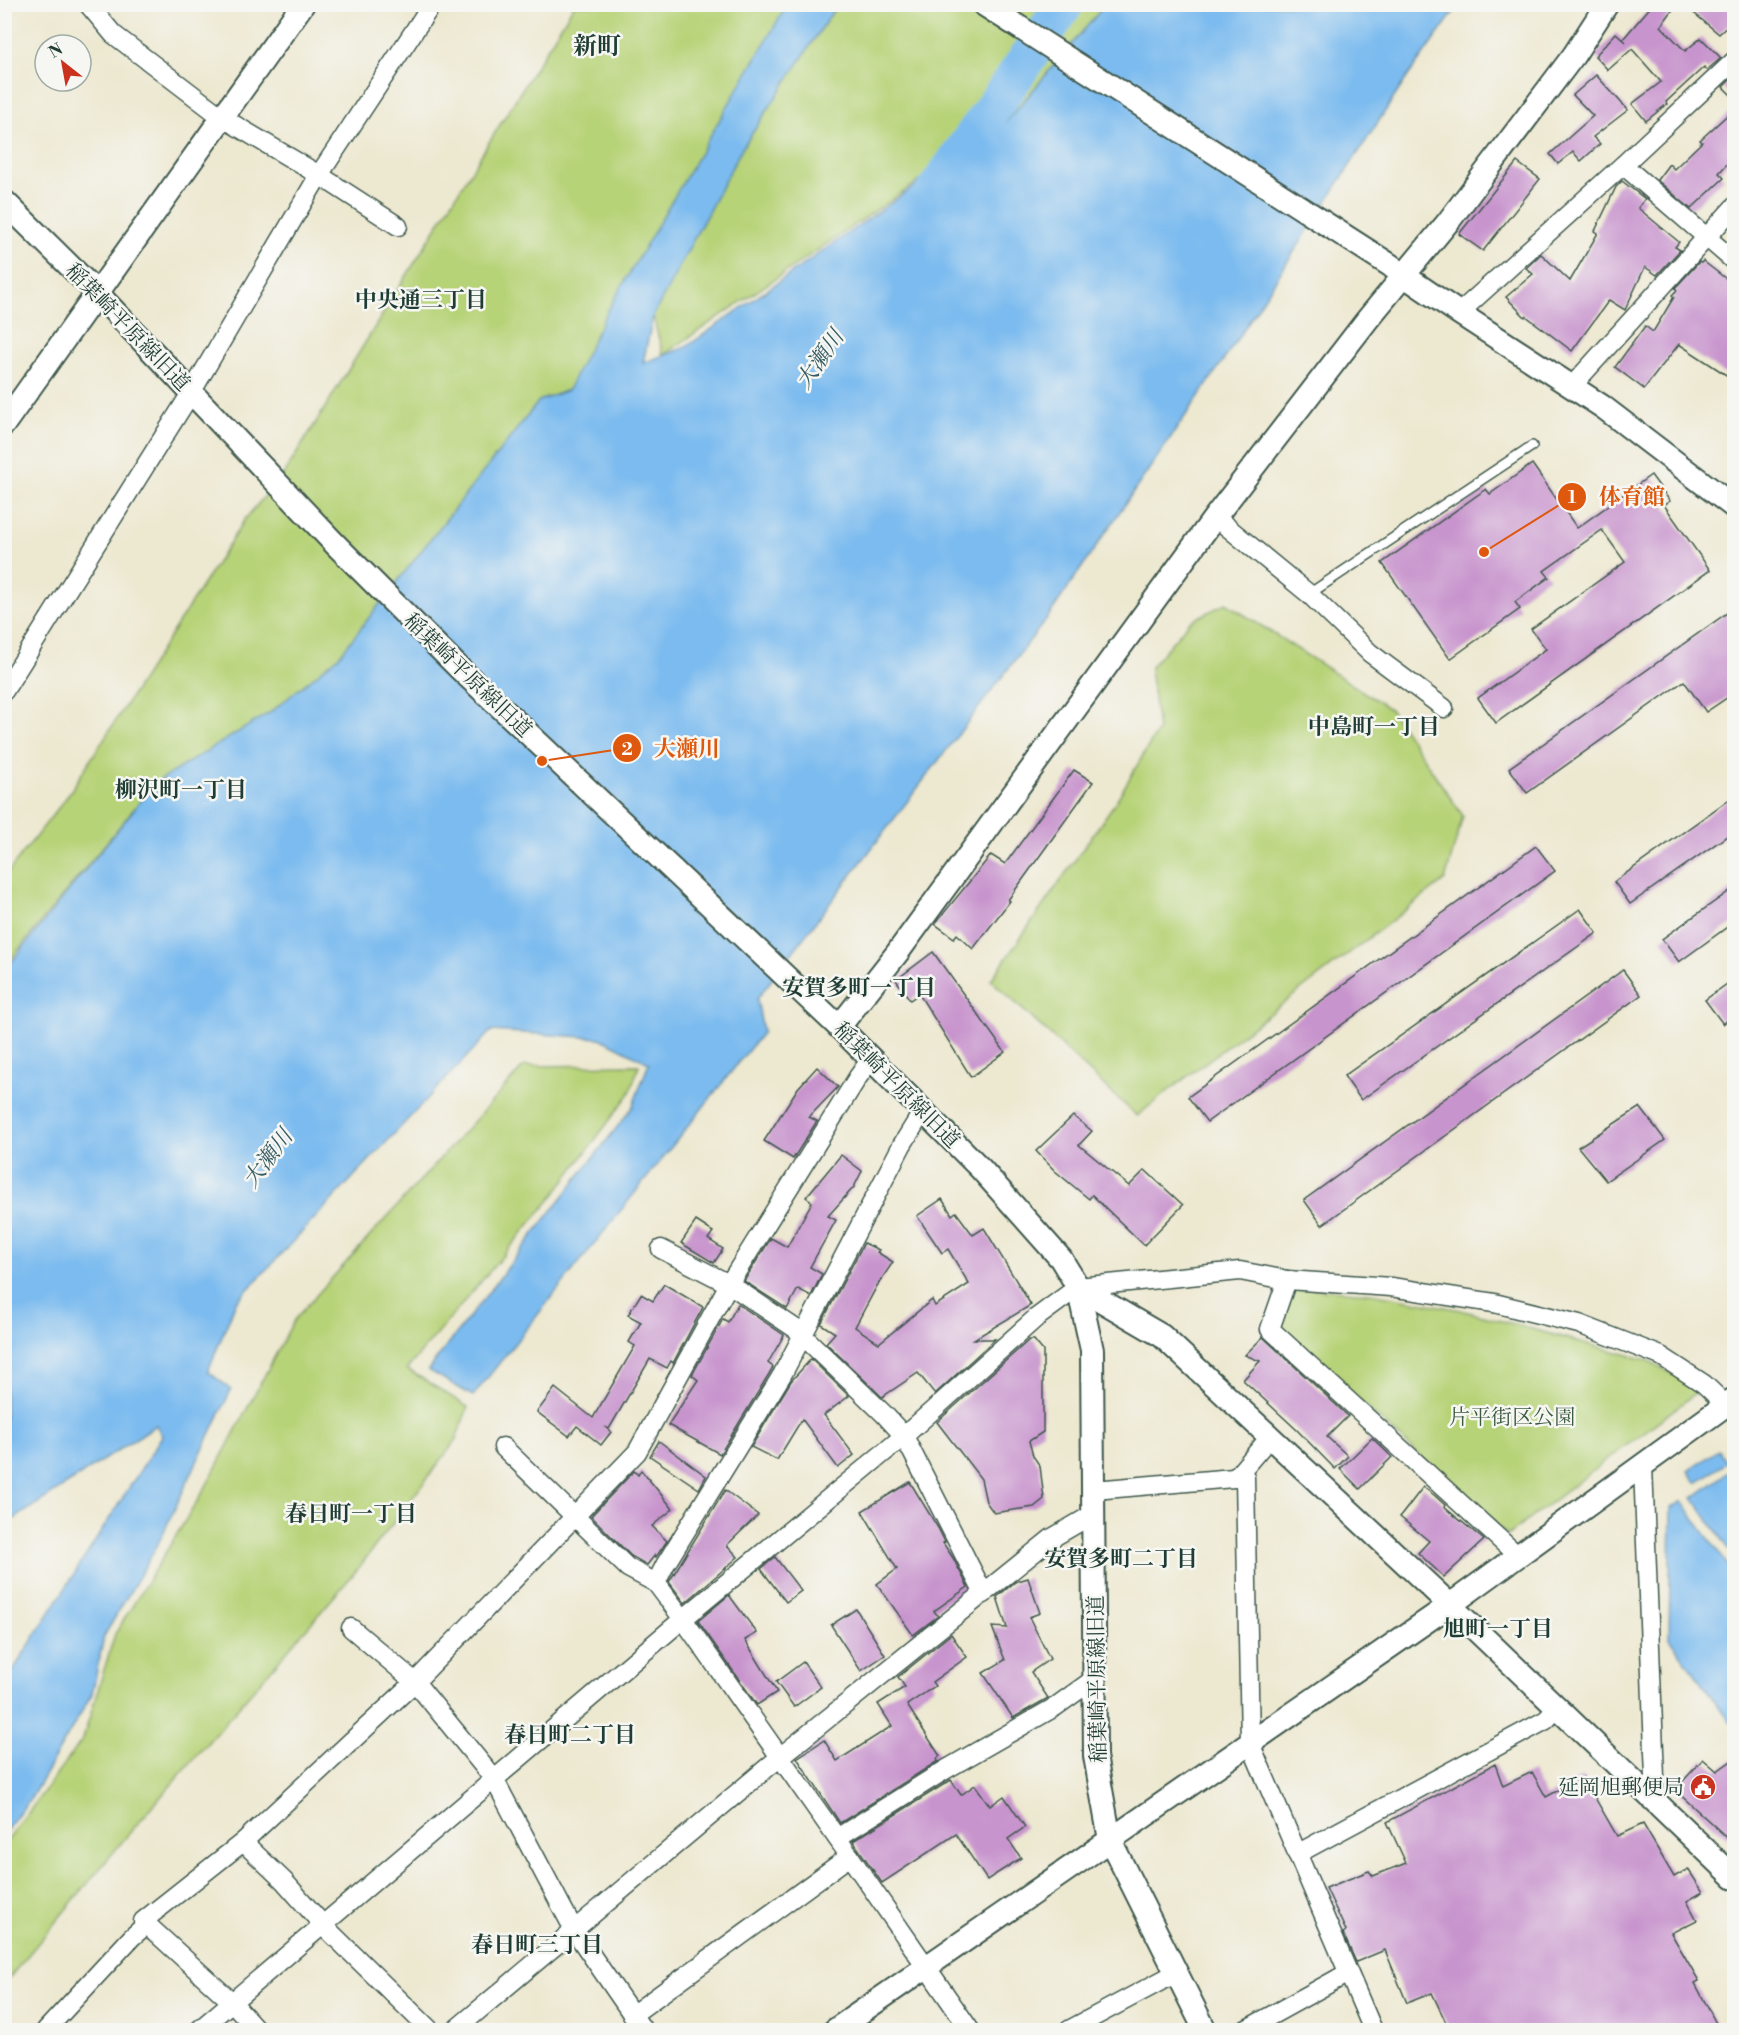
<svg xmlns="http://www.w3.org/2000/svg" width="1739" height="2035" viewBox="0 0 1739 2035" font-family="'Libre Bodoni','Noto Serif JP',serif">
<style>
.green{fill:#b7d378;stroke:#6b8856;stroke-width:1.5}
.water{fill:#7bbbef;stroke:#4d7c92;stroke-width:1.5}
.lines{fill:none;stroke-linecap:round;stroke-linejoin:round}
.river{stroke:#7bbbef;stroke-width:38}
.building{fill:#c894cd}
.service-casing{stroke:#3e574b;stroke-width:12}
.minor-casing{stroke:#3e574b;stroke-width:21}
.tertiary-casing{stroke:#3e574b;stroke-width:26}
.service{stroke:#fff;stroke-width:9}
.minor{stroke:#fff;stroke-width:18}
.tertiary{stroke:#fff;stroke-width:22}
.labels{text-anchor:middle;stroke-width:5;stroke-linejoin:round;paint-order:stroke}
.street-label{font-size:21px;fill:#1f3d34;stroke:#f6f6f2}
.park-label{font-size:21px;fill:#3d5b42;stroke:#f6f6f2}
.poi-label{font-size:21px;fill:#1f3d34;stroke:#f6f6f2;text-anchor:end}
.neighbourhood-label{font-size:22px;font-weight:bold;fill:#1f3d34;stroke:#f6f6f2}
.water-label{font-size:22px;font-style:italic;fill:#365c63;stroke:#f6f6f2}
.quarter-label{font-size:24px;font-weight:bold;fill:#1f3d34;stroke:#f6f6f2}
.leader{fill:none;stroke:#de580e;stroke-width:2}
.callout-dot{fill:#de580e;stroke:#f6f6f2;stroke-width:2}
.mark-label{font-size:18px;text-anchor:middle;font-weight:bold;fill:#fff}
.callout-label{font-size:22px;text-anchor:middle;font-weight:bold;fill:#de580e;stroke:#f6f6f2;stroke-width:5;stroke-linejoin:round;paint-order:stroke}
</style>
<rect width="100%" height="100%" fill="#f6f6f2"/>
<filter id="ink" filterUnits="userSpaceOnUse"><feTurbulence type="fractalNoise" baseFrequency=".0167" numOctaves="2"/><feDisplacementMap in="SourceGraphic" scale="12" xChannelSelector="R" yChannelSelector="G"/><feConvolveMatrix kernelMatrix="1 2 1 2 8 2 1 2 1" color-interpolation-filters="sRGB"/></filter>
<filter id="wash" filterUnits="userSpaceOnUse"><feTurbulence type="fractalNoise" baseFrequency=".008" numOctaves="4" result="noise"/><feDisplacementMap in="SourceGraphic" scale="24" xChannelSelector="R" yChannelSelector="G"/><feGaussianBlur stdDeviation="1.35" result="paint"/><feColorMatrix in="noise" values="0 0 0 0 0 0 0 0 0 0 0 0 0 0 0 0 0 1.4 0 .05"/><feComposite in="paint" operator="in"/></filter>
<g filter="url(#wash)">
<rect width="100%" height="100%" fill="#ede8d0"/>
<!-- green -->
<g class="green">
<polygon points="574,5 788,5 568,390 539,401 339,656 271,712 155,783 5,966 5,876 66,798 245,519 284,474"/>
<polygon points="837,5 1105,5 1006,122 663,355 653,316 741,150"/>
<polygon points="1226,603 1390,709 1463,816 1445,880 1163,1095 1137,1116 991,980 1115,803 1158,730 1150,668 1189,622"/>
<polygon points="639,1065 630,1093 551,1199 407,1369 468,1407 455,1442 357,1570 127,1836 5,1983 5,1844 83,1739 115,1634 203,1492 294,1320 524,1066"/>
<polygon points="1289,1287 1371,1293 1461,1310 1647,1360 1701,1389 1508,1535 1275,1325"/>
</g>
<!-- water -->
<g class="water">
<polygon points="787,5 837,5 741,150 653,316 643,363 686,347 1006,122 1105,5 1459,5 1406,79 1227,355 1050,614 757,999 763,1032 473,1396 428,1370 632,1108 649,1063 600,1038 491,1031 236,1302 208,1371 231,1390 157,1546 104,1636 92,1694 31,1798 5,1832 5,1683 162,1436 156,1425 5,1525 5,970 155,783 271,712 339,656 539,401 568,390 609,308"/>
<polygon points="1718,1450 1727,1462 1696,1483 1688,1471"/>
<polygon points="1734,1468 1734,1556 1693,1498"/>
<polygon points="1682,1501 1734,1574 1734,1727 1669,1638 1671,1508"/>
</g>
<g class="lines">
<!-- river -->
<polyline class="river" points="933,194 1065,4"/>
</g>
<g id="blocks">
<!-- building -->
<g class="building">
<polygon points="1653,4 1677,4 1661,26 1685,51 1701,38 1721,58 1707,70 1704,67 1666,102 1667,104 1646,121 1632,104 1661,82 1632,49 1608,70 1595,56 1616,33 1626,42 1623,39"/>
<polygon points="1683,4 1734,4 1734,20 1719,34"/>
<polygon points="1596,75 1628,110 1593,137 1600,144 1581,161 1573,152 1558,164 1550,154 1593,116 1573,95"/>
<polygon points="1734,76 1734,98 1723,87"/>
<polygon points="1734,109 1734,156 1719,173 1724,178 1691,209 1657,180 1669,164 1674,169 1702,142 1700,140"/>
<polygon points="1517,162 1540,179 1483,251 1459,234"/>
<polygon points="1622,181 1645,199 1638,208 1679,242 1675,247 1680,250 1657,275 1645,267 1625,310 1609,300 1572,351 1526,316 1525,317 1506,297 1533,274 1526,268 1541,254 1570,281 1598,233 1595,231 1616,187"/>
<polygon points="1703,261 1734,285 1734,380 1679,344 1644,389 1615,367 1645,326 1653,332 1674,297 1672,295 1677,290 1675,288 1699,262 1701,263"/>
<polygon points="1532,464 1577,528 1651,475 1670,501 1664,505 1710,570 1496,723 1478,698 1546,649 1531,629 1625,562 1602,530 1544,571 1549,577 1515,602 1520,609 1450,659 1382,563 1486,489 1490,494"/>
<polygon points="1734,608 1734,693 1706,712 1684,681 1527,793 1509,768"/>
<polygon points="1074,770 1093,782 1008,900 1010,901 973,949 957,934 954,938 935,924 991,855 1005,864"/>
<polygon points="1734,796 1734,831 1630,904 1614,882"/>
<polygon points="1536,846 1555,871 1207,1122 1188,1097"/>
<polygon points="1734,888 1734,922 1679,962 1662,939"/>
<polygon points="1580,909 1597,933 1361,1100 1344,1076"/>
<polygon points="933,952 1005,1052 971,1077 919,994 910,1000 896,980"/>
<polygon points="1623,970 1641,995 1322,1225 1304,1200"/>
<polygon points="1734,979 1734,1015 1723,1024 1705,1000"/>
<polygon points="817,1067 838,1087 809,1117 817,1121 793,1159 764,1141 798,1088"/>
<polygon points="1640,1107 1665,1140 1606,1181 1578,1147"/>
<polygon points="1073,1116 1092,1131 1079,1145 1129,1186 1145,1170 1183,1205 1144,1245 1092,1195 1089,1199 1055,1171 1036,1151"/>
<polygon points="841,1155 862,1171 854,1187 828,1216 836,1220 810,1267 822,1274 811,1296 798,1289 787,1309 744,1281 771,1238 787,1247 812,1202 806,1197"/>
<polygon points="942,1199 952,1215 956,1212 973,1235 984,1228 1031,1305 974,1339 995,1339 935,1394 918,1373 882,1397 826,1343 835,1333 821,1324 864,1243 879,1250 877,1252 893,1262 877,1286 855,1327 879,1343 932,1300 935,1306 969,1284 948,1249 942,1253 917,1216"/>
<polygon points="696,1221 713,1232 708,1239 723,1249 714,1263 681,1243"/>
<polygon points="664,1284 703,1307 673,1363 671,1361 667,1368 650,1359 609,1429 605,1427 611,1432 601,1445 577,1426 569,1436 537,1412 555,1388 593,1418 635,1346 629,1342 641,1322 628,1315 641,1294 653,1301"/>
<polygon points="738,1304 784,1335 768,1363 773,1367 772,1369 720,1454 668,1425 698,1380 692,1375 723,1319 728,1322"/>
<polygon points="1263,1337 1348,1416 1327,1437 1348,1456 1335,1469 1297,1430 1243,1380 1260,1361 1245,1355"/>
<polygon points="1029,1340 1034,1340 1043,1351 1043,1432 1029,1441 1033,1456 1040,1466 1044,1499 1034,1507 994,1513 986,1502 981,1479 937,1422"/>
<polygon points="811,1359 849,1396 824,1415 854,1455 838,1468 802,1419 777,1460 751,1447 791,1381"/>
<polygon points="1372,1438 1392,1457 1360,1489 1340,1469"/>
<polygon points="659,1441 706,1476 699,1489 650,1456"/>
<polygon points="641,1470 673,1509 652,1526 667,1541 656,1557 655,1555 647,1565 631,1556 591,1516 634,1471 638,1475"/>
<polygon points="910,1482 938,1528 945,1542 943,1543 953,1558 968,1587 934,1611 938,1616 913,1635 877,1584 897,1569 862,1511"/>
<polygon points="1423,1487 1434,1495 1445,1505 1444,1507 1484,1540 1444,1577 1418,1553 1429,1541 1400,1517"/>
<polygon points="725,1490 758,1515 727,1545 738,1557 685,1603 669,1582"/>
<polygon points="775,1557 801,1591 786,1602 761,1569"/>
<polygon points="1028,1578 1040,1613 1029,1617 1050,1659 1031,1672 1048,1698 1013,1718 983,1673 1005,1660 992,1627 1007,1628 997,1597 1015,1582"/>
<polygon points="729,1595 757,1633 745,1640 777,1692 757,1705 698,1621"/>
<polygon points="856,1609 885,1655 861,1671 831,1625"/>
<polygon points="951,1634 967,1657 932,1682 935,1686 907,1705 940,1756 937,1759 938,1761 840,1823 797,1758 824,1740 837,1761 892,1726 878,1704 905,1687 898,1677"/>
<polygon points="803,1662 821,1687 794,1707 776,1682"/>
<polygon points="1703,1759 1717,1771 1734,1759 1734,1844 1675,1790"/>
<polygon points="1495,1764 1503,1786 1532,1772 1546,1797 1583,1777 1617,1836 1643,1824 1674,1877 1688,1869 1703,1892 1687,1901 1697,1920 1671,1933 1699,1981 1695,1983 1720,2031 1450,2031 1432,1993 1407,2003 1385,1950 1356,1962 1343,1933 1346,1931 1326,1888 1369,1871 1373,1876 1406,1863 1387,1822"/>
<polygon points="951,1780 961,1795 975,1785 990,1806 1004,1796 1025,1827 1008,1839 1021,1858 987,1880 956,1834 882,1883 853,1841"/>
</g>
</g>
</g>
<g filter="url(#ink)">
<use href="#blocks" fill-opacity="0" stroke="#3e574b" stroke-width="1.5"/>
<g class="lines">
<!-- service casing -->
<g class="service-casing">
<polyline id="service" points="1309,594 1532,446"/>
</g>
<!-- minor casing -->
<g class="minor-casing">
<g id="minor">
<polyline points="88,4 113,34 223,118 319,175 398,226"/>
<polyline points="1623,165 1734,261"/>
<polyline points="1459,313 1623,165 1734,61"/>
<polyline points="1572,386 1734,207"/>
<polyline points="1215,517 1309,594 1370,653 1444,708"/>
<polyline points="4,691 191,393 319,175 432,4"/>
<polyline points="923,1111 902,1145 782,1375 665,1565 656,1583 683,1619 837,1838 970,2030"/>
<polyline points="661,1249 729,1284 796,1329 884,1414 904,1436 984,1594"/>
<polyline points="1287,1280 1270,1329 1518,1556"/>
<polyline points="503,1447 628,1568 656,1583"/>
<polyline points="1643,1466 1656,1803"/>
<polyline points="1236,1477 1270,1437"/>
<polyline points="1094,1490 1245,1477 1250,1743 1373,2030"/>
<polyline points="351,1628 415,1682 494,1779 574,1930 643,2030"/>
<polyline points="837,1838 945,1770 1055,1707 1094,1679"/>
<polyline points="243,1842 284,1881 323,1925 430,2030"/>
<polyline points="1297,1854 1546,1720 1557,1708"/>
<polyline points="632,2015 850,1856"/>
<polyline points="46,2030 132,1937 147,1924"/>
<polyline points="199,2030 683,1619 904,1436 1036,1318 1078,1287 1240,1271 1287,1280 1391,1287 1494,1303 1579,1324 1661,1356 1704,1384 1726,1405"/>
<polyline points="257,2030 233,2003 143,1921 243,1842 415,1682 637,1452 729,1284 858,1077 871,1059"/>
<polyline points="455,2030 780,1757 1052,1538 1095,1513"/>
<polyline points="1069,2030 1176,1973"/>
<polyline points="1245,2030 1348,1973"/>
</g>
</g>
<!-- tertiary casing -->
<g class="tertiary-casing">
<g id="tertiary">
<polyline points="983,4 1390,265 1403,275 1459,313 1603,407 1734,507"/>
<polyline points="4,201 98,294 336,545 459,668 839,1027 981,1169 1061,1259 1078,1287 1092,1350 1095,1756 1110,1840 1205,2030"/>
<polyline points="4,424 303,4"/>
<polyline points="839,1027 898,952 1215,517 1367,320 1448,222 1574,55 1607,4"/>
<polyline points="1078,1287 1162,1336 1450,1605 1734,1877"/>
<polyline points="835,2030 1450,1605 1734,1399"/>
</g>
</g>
<!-- service -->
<use href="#service" class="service"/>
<!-- minor -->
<use href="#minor" class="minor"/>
<!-- tertiary -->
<use href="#tertiary" class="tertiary"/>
</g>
</g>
<!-- icons -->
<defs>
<g id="civic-disc" transform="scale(1.35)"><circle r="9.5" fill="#c8321e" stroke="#f6f6f2"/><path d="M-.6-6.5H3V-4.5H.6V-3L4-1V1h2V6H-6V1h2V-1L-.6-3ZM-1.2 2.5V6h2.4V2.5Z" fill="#fff"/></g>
</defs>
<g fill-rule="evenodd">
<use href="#civic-disc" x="1703" y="1787"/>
</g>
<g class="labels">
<!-- street labels -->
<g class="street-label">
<text transform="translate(128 327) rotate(46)" y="7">稲葉崎平原線旧道</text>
<text transform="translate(468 675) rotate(44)" y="7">稲葉崎平原線旧道</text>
<text transform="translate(897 1085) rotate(45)" y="7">稲葉崎平原線旧道</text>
<text transform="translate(1097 1679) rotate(-91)" y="7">稲葉崎平原線旧道</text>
</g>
<!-- park labels -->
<g class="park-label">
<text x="1512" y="1424">片平街区公園</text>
</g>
<!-- poi labels -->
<g class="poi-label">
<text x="1684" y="1794">延岡旭郵便局</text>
</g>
<!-- neighbourhood labels -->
<g class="neighbourhood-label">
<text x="421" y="307">中央通三丁目</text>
<text x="1374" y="734">中島町一丁目</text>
<text x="181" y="797">柳沢町一丁目</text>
<text x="859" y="995">安賀多町一丁目</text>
<text x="351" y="1521">春日町一丁目</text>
<text x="1121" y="1566">安賀多町二丁目</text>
<text x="1498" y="1636">旭町一丁目</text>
<text x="570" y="1742">春日町二丁目</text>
<text x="537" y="1952">春日町三丁目</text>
</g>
<!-- water labels -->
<g class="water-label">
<text transform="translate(819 359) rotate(-55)" y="8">大瀬川</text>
<text transform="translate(267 1158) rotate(-53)" y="8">大瀬川</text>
</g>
<!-- quarter labels -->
<g class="quarter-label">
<text x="597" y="54">新町</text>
</g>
</g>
<!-- callouts -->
<path class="leader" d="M1484 552L1572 497M542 761L627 748"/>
<g class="callout-dot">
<circle cx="1484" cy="552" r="6"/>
<circle cx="542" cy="761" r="6"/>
<circle cx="1572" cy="497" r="15"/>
<circle cx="627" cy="748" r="15"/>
</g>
<g class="mark-label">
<text x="1572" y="503">1</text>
<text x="627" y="755">2</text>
</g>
<g class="callout-label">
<text x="1632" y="504">体育館</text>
<text x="687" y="756">大瀬川</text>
</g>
<!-- margin -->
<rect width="1739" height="2035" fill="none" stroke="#f6f6f2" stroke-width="24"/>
<!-- north arrow -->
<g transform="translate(63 63) rotate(329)"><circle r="28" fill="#f6f6f2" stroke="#a0aca6" stroke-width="1.5"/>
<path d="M0-4.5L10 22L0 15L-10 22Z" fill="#c8321e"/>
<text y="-9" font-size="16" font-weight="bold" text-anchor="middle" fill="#1f3d34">N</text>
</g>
</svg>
